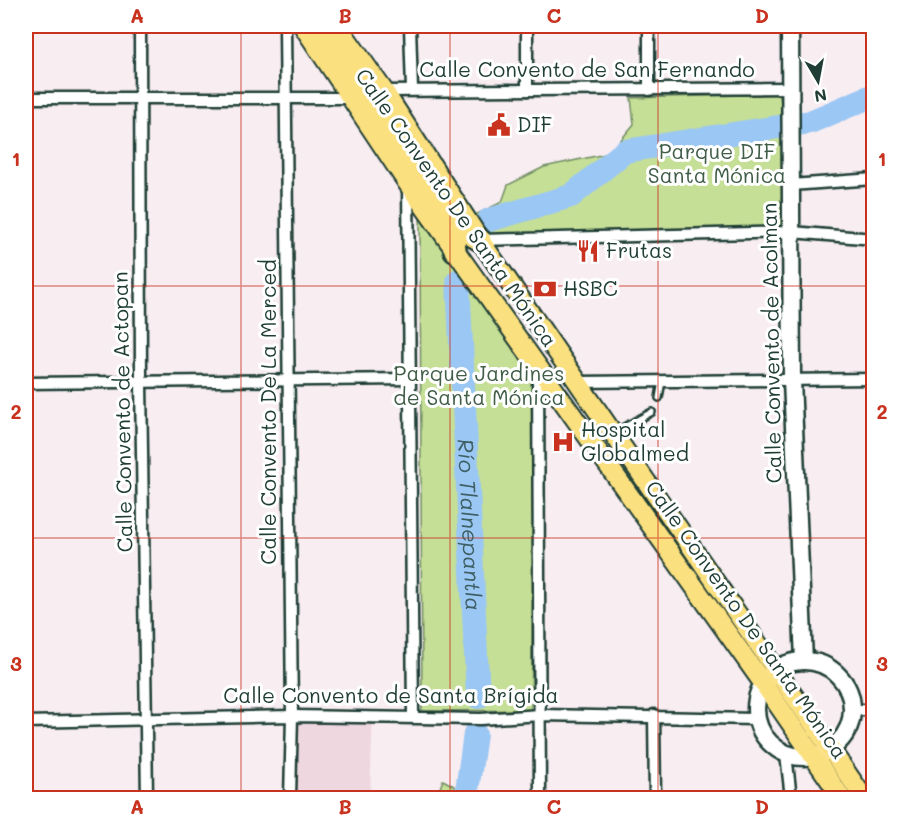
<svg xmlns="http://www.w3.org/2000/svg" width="899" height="824" viewBox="0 0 899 824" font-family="Mali,sans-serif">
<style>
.built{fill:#efd7e0}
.green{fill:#c5df96;stroke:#728e65;stroke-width:1.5}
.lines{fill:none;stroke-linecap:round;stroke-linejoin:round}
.river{stroke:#9bc7f4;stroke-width:24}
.lane-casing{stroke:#1f3d34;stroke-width:10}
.street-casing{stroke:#1f3d34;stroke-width:15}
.secondary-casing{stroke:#1f3d34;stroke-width:21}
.primary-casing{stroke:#1f3d34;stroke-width:22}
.highway-casing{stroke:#1f3d34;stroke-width:26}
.lane{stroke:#fff;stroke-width:5}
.street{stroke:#fff;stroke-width:10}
.secondary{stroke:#fff;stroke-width:16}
.primary{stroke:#fbe080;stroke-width:18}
.highway{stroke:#fbe080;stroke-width:21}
.grid{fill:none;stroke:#c8321e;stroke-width:1.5;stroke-opacity:0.55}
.labels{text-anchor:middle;stroke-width:6;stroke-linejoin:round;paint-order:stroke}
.street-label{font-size:21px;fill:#1f3d34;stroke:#fff}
.poi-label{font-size:21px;fill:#1f3d34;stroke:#fff;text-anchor:start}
.park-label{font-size:21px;fill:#405d48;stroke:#fff}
.water-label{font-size:22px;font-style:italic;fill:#3e6064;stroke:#fff}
.neatline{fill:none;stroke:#c8321e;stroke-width:2}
.grid-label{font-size:20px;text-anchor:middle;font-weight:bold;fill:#c8321e}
</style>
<rect width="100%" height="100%" fill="#f8edf1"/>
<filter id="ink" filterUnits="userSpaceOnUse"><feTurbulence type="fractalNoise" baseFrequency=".0167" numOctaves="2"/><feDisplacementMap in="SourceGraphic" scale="12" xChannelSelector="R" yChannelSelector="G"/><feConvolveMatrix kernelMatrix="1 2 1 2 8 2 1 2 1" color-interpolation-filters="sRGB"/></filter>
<g filter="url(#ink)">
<!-- built -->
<polygon class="built" points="373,711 370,798 285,798 286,712"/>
<!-- green -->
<g class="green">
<polygon points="780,94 792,232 494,235 482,229 475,215 502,202 508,185 544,167 610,153 634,124 631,98"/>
<polygon points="420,217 536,366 531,710 422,711"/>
<polygon points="443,780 454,786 453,798 436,798"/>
</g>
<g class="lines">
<!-- river -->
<g class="river">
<polyline points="489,220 571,196 625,151 810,122 874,95"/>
<path id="s1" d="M458,281L478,697"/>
<polyline points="466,798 475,734"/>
</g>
<!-- lane casing -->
<g class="lane-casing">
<g id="lane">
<polyline points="659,398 662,381"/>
<polyline points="617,431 652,412"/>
</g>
</g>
<!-- street casing -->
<g class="street-casing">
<g id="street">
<polyline points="140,26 141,382 147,798"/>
<polyline points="285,26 292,716 290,798"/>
<polyline points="410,26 412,90"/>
<polyline points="527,26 527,90"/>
<polyline points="649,26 649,90"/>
<polyline points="384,91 791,88"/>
<polyline points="26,98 351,98"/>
<polyline points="408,185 413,716"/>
<polyline points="791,185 874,179"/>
<polyline points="480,240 792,232 874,239"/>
<polyline points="538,370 540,798"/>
<polyline points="578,382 874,379"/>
<polyline points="26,383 409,379"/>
<polyline points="853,710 874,710"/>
<polyline points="654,715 655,798"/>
<polyline points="26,722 292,716 481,719 540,715 756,719"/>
<polyline points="786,754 791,798"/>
</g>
</g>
<!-- secondary casing -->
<g class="secondary-casing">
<g id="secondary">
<polyline points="790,26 792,380 804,661"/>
<circle cx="804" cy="709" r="48"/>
</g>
</g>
<!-- primary casing -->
<g class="primary-casing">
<g id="primary">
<polyline points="303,26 408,184 763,683 842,798"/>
<polyline points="338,26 384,91 480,240 864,798"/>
</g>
</g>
<!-- highway casing -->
<g class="highway-casing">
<g id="highway">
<polyline points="317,26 370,99 452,223 480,240"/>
<polyline points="452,223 455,250"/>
</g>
</g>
<!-- lane -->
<use href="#lane" class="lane"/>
<!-- street -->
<use href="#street" class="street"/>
<!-- secondary -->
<use href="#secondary" class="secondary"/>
<!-- primary -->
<use href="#primary" class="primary"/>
<!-- highway -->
<use href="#highway" class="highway"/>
</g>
</g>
<!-- grid -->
<path class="grid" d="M241,26V798M450,26V798M658,26V798M26,286H874M26,538H874"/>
<!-- icons -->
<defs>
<g id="civic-bare" transform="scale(1.8)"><path d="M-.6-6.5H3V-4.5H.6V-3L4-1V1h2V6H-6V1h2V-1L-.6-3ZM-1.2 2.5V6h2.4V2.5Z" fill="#c8321e" stroke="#fff" stroke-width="2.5" paint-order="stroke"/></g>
<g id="restaurant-bare" transform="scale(1.8)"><path d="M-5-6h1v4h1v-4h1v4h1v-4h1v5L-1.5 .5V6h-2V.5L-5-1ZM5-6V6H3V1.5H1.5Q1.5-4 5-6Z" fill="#c8321e" stroke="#fff" stroke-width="2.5" paint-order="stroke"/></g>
<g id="bank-bare" transform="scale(1.8)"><path d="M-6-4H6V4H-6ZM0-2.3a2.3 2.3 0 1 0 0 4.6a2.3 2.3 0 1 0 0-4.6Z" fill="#c8321e" stroke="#fff" stroke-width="2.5" paint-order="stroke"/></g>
<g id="hospital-bare" transform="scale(1.8)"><path d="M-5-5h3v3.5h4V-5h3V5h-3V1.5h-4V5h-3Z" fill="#c8321e" stroke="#fff" stroke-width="2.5" paint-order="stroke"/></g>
</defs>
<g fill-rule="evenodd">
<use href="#civic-bare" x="499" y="125"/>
<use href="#restaurant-bare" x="588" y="251"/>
<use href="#bank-bare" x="545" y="289"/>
<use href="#hospital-bare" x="563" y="442"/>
</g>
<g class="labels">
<!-- street labels -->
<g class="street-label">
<text x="587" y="77">Calle Convento de San Fernando</text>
<text transform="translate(456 208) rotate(55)" y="7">Calle Convento De Santa Mónica</text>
<text transform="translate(772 343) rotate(-91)" y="7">Calle Convento de Acolman</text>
<text transform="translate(123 412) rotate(-91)" y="7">Calle Convento de Actopan</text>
<text transform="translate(269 412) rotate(-90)" y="7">Calle Convento De La Merced</text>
<text transform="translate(746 620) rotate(55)" y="7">Calle Convento De Santa Mónica</text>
<text x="391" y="703">Calle Convento de Santa Brígida</text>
</g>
<!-- poi labels -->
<g class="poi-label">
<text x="517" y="132">DIF</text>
<text x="606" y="258">Frutas</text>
<text x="563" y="296">HSBC</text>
<text x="581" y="437">Hospital<tspan x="581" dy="24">Globalmed</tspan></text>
</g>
<!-- park labels -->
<g class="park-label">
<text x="717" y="159">Parque DIF<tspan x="717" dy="24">Santa Mónica</tspan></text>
<text x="479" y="381">Parque Jardines<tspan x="479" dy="24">de Santa Mónica</tspan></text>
</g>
<!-- water labels -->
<g class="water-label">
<text dy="8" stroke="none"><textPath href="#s1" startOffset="244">Río Tlalnepantla</textPath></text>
</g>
</g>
<!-- margin -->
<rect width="899" height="824" fill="none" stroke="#fff" stroke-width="66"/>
<!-- north arrow -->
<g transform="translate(818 81) rotate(170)" stroke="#ffffff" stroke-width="4.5" paint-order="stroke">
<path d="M0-4.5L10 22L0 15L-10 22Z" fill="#1f3d34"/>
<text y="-9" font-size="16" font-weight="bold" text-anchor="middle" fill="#1f3d34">N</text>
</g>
<rect x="33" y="33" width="833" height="758" class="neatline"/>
<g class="grid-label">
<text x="137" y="23">A</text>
<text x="345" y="23">B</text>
<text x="554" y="23">C</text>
<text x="762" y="23">D</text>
<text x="16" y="166">1</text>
<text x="882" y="166">1</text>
<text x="16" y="419">2</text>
<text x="882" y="419">2</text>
<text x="16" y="671">3</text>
<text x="882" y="671">3</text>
<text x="137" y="814">A</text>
<text x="345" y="814">B</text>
<text x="554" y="814">C</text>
<text x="762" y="814">D</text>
</g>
</svg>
